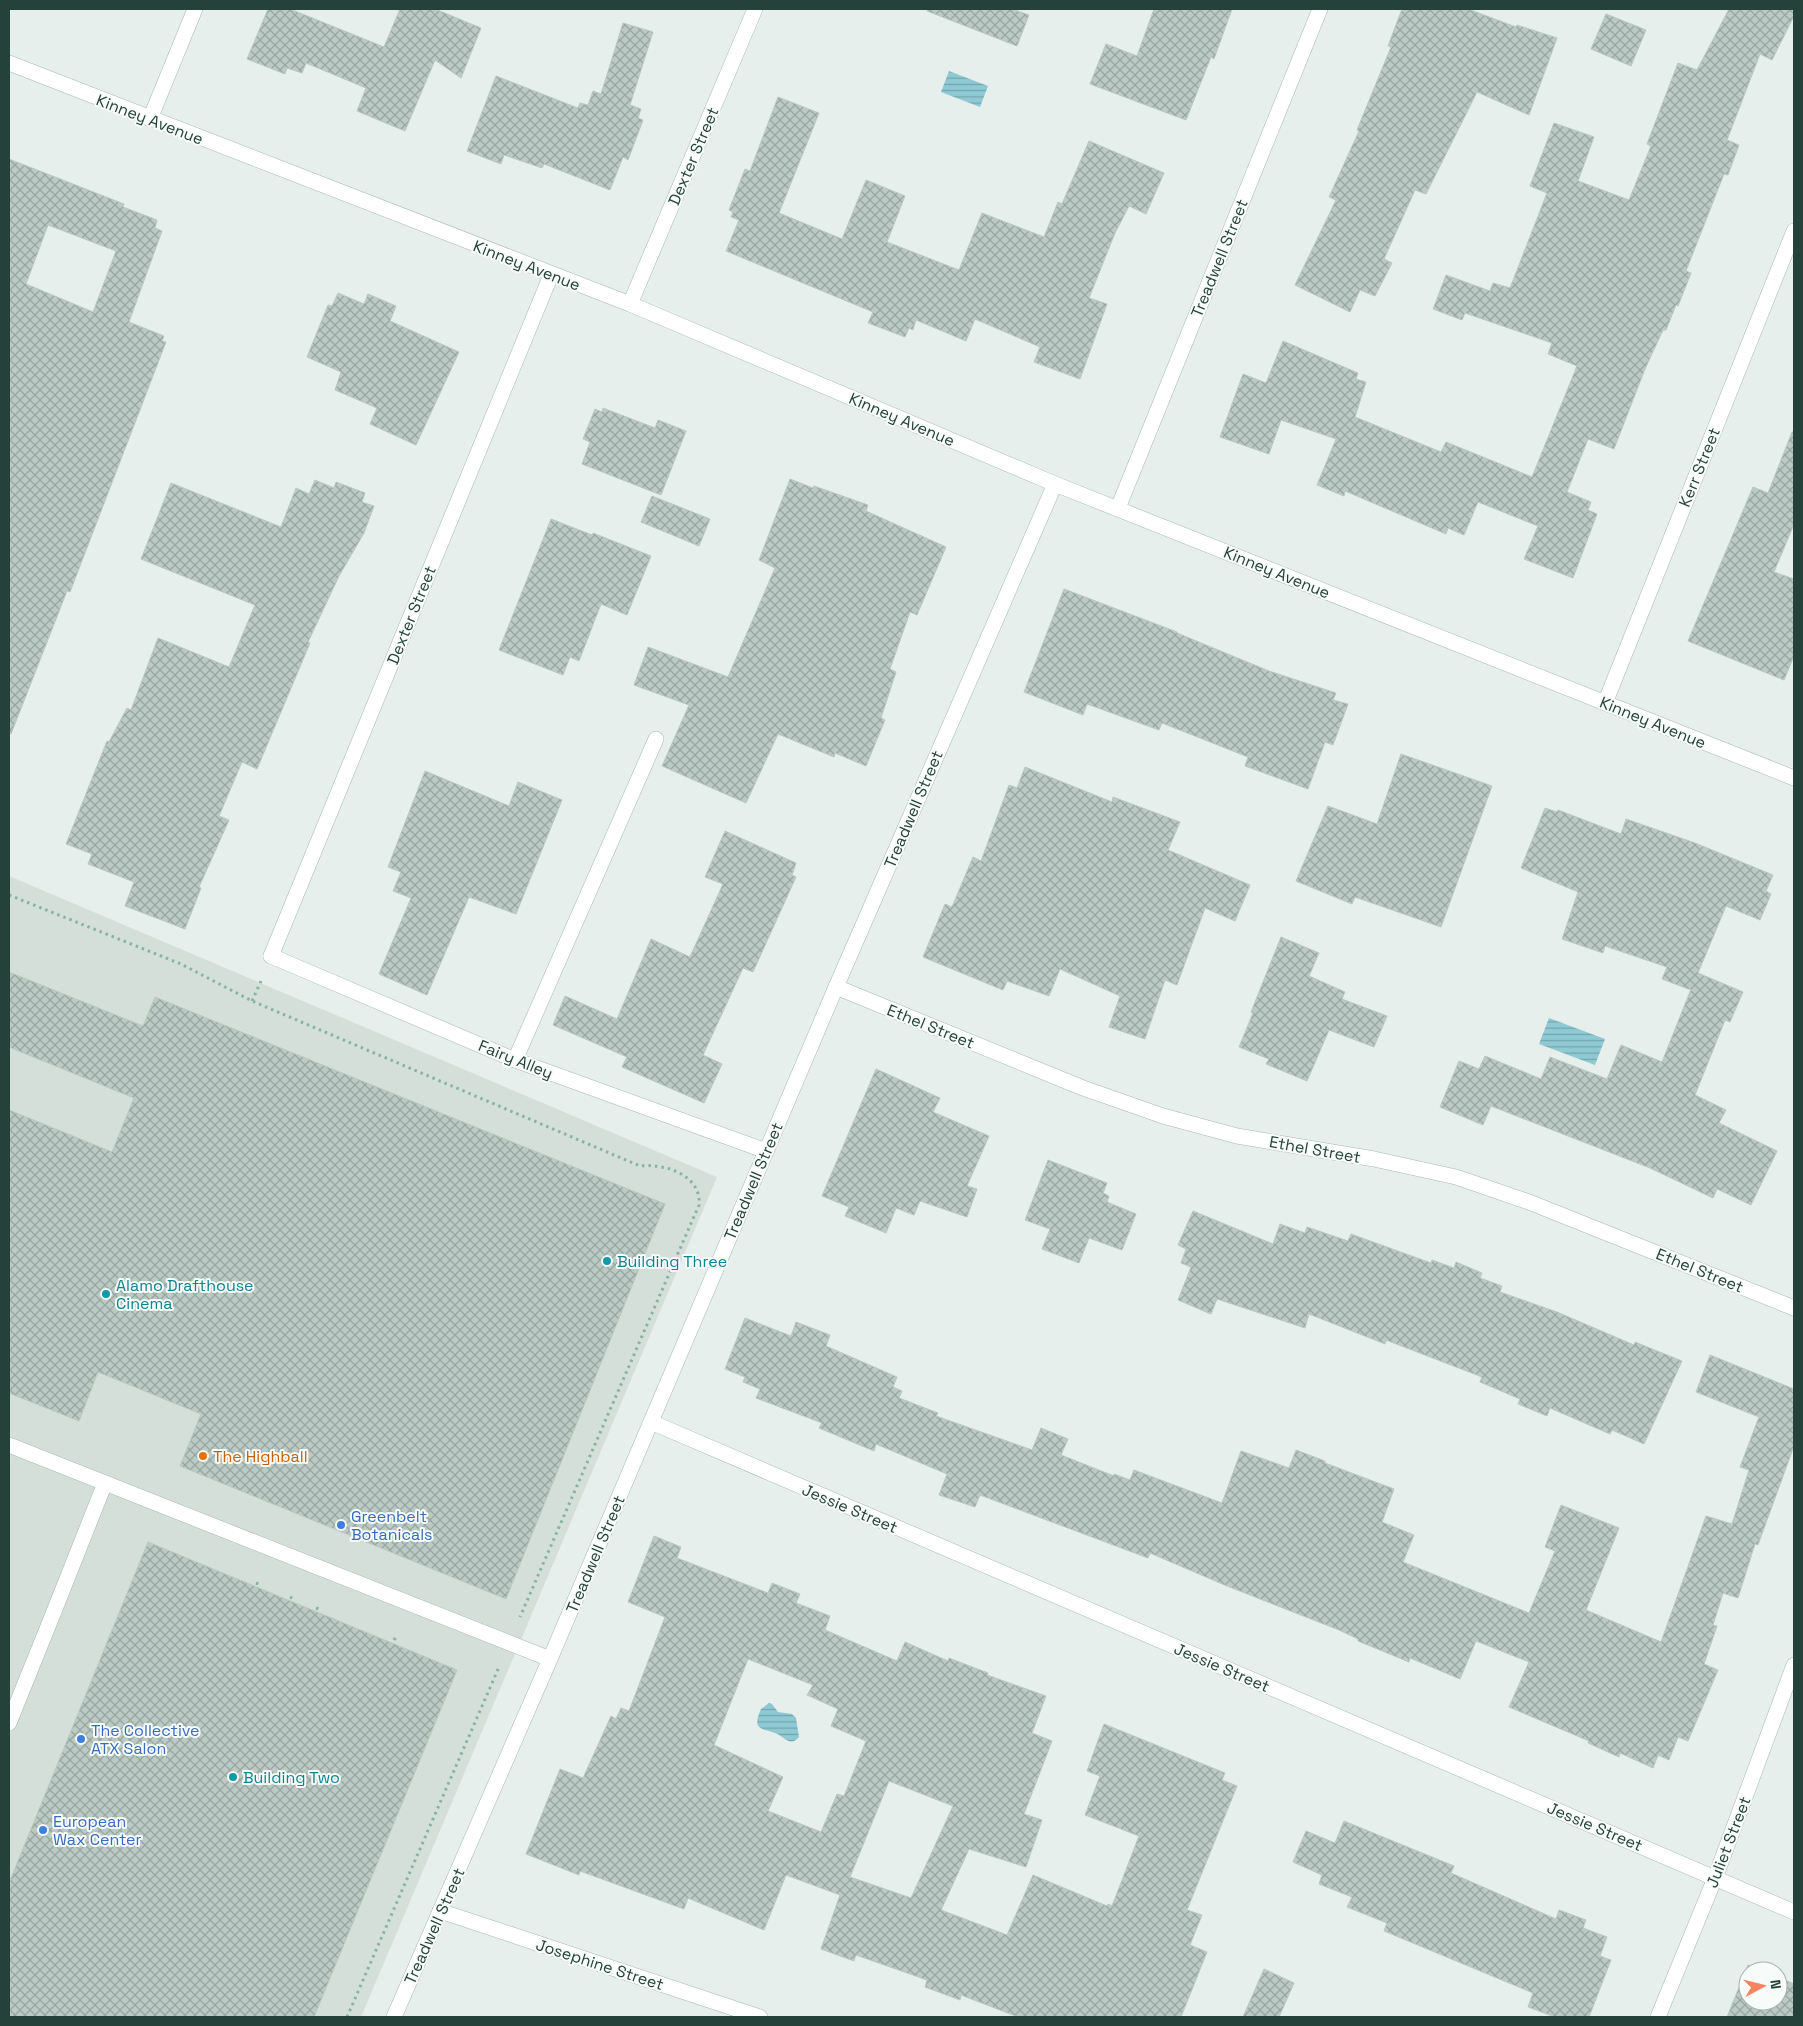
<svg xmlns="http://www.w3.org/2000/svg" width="1803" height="2026" viewBox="0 0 1803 2026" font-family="'Space Grotesk',sans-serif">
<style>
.built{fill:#d4dfda}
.water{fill:url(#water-rules)}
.building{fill:url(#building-cross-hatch);stroke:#b8c9c2;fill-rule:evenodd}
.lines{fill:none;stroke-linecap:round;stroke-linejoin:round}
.service-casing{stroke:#a8b8b2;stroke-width:16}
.minor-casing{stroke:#a8b8b2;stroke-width:16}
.tertiary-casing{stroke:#a8b8b2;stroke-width:16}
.path{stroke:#86b3a5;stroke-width:3;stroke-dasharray:2.5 4;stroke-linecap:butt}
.service{stroke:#fff;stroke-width:15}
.minor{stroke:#fff;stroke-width:15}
.tertiary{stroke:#fff;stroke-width:15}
.culture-dot{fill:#0f9aa8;stroke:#f7fbf9;stroke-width:2}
.food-dot{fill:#e8710a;stroke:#f7fbf9;stroke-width:2}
.shop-dot{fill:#3f7fe0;stroke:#f7fbf9;stroke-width:2}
.labels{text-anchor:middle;stroke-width:4;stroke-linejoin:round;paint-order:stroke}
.street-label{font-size:16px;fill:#24423a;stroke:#f7fbf9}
.culture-label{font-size:16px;fill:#0d838f;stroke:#f7fbf9;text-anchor:start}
.food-label{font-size:16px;fill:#c56008;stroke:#f7fbf9;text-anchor:start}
.shop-label{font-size:16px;fill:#366cbe;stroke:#f7fbf9;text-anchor:start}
</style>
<defs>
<pattern id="water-rules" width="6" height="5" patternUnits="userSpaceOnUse" patternTransform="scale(1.25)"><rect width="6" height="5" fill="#8ec9d4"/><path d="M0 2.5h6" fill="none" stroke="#74a5ad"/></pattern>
<pattern id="building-cross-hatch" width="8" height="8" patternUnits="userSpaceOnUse" patternTransform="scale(1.25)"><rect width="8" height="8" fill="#bbcac4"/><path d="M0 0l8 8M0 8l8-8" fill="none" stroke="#98a6a0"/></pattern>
</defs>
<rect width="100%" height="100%" fill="#e6efeb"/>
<!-- built -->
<polygon class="built" points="9,876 717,1177 361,2017 9,2017"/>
<!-- water -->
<g class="water">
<polygon points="949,71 988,86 980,107 941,92"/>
<polygon points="1549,1018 1605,1039 1595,1065 1539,1044"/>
<path d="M769,1703L772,1704L778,1712L792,1714L796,1718L799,1737C790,1748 784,1736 775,1733C760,1728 752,1729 761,1709Z"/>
</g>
<!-- building -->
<g class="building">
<polygon points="268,9 290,9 384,47 400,9 435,9 481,28 461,78 435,60 405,131 357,111 366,88 306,63 302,73 287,68 285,74 247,59"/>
<polygon points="928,9 1012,9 1029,15 1017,46 927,11"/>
<polygon points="1154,9 1232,9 1214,59 1211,57 1186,120 1090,84 1106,44 1137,56"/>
<polygon points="1402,9 1468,9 1516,27 1517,25 1557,38 1529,115 1477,92 1426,194 1415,190 1384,259 1392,263 1375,296 1360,290 1350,312 1295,285 1336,200 1329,197 1359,131 1357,130 1391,47 1388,46"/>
<polygon points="1729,9 1794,9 1794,16 1772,60 1760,54 1727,140 1739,145 1728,175 1724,174 1686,271 1691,273 1678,306 1676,305 1666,330 1663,330 1645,369 1614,449 1588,439 1567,492 1591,502 1588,510 1597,514 1573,578 1524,559 1538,526 1478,502 1464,535 1448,528 1446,534 1345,491 1344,496 1317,485 1336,439 1281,420 1269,454 1220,437 1243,374 1266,383 1283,341 1358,373 1356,379 1366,382 1355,417 1441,452 1446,442 1532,477 1577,366 1548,354 1552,343 1465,313 1462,320 1433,309 1446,275 1490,291 1493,283 1510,288 1547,193 1530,186 1554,123 1594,137 1578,181 1629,200 1651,146 1647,144 1678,63 1697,70"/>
<polygon points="1606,14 1646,30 1631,66 1591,49"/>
<polygon points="623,23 653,32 630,105 641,109 638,118 643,120 628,160 623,157 610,190 544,164 542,168 504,155 501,164 467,151 496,76 578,108 580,103 588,105 593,91 601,94"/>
<polygon points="778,97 819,113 779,213 842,239 866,180 905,196 887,242 959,270 982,213 1044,237 1058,202 1062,204 1089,141 1164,173 1146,214 1129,206 1115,233 1089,298 1107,304 1080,379 1034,362 1040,347 975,319 966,341 916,320 913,330 909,328 905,337 868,323 873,312 726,251 739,220 731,217 733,212 729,210 745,169 750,171"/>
<path d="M9,159L124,204L123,207L157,220L155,228L162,231L129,322L164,336L162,341L166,342L70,592L67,591L11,734L9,733ZM48,225L116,251L93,312L26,284Z"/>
<polygon points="338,293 364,304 368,294 396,306 390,321 459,352 416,445 370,424 377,408 335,390 341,372 307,357 328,305 332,306"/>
<polygon points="603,408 655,428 658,420 686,431 661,495 582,464 590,442 583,439 595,409 602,412"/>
<polygon points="1792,432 1794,432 1794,524 1774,572 1794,579 1794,656 1784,680 1688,641 1753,487 1768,493"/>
<polygon points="790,479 813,488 814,486 868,505 866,511 946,547 917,615 910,612 890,669 896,672 881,718 885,720 866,766 835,753 834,757 778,734 746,803 662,766 689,705 634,685 648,647 728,677 775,568 759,560"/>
<polygon points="315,480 334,488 336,482 365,493 362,502 374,506 364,533 339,576 308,642 310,643 257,769 242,762 219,816 229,820 199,887 201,888 185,929 125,906 134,882 88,864 92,854 66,844 107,741 109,742 127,708 131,710 158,638 229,667 255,605 141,559 171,483 281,527 296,488 309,494"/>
<polygon points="652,496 710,519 699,546 641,522"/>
<polygon points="551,519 592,535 593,533 651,556 627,615 601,604 579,661 570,657 563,675 499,650"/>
<polygon points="1064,589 1177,632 1177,633 1269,671 1336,693 1333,700 1348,704 1333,745 1325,742 1308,789 1245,766 1248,757 1162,723 1159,730 1087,704 1083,715 1024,692"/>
<polygon points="1401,754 1492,786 1441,927 1355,897 1352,904 1296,881 1328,806 1377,824"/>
<polygon points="1025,767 1112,802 1113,797 1180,822 1168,850 1250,885 1235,921 1205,908 1177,985 1165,980 1145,1039 1109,1027 1120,996 1060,969 1049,996 1007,981 1003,990 923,957 945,904 952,907 973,857 981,861 1009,785 1017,788"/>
<polygon points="425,771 509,806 518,782 562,800 516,914 469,897 427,995 379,974 411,898 393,891 401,872 388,867"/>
<polygon points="1545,808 1557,812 1558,810 1621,834 1626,819 1695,843 1773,875 1766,891 1771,894 1760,920 1726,906 1698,973 1743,992 1730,1022 1725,1020 1695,1095 1726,1110 1719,1123 1777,1151 1751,1205 1717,1189 1713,1198 1650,1168 1491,1106 1483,1125 1440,1107 1459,1061 1479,1069 1485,1056 1541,1079 1550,1057 1607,1079 1621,1045 1662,1062 1691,989 1691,990 1662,979 1667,967 1605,946 1603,953 1562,939 1578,892 1521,868"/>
<polygon points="725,831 796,863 792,875 796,877 753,972 743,968 703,1055 722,1064 704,1103 622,1067 627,1057 553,1025 565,996 617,1019 651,939 690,957 723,884 705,877"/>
<polygon points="1281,937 1319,953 1309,976 1345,992 1342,999 1387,1016 1374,1047 1329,1030 1307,1081 1266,1064 1269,1059 1239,1047 1253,1013 1251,1012"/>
<polygon points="9,972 143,1026 155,997 665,1204 506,1599 180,1466 201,1414 98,1372 79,1421 9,1393 9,1110 112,1152 134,1098 9,1047"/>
<polygon points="876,1069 940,1098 933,1112 989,1136 967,1186 977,1189 967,1217 920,1201 914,1215 896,1208 886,1233 845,1216 849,1207 822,1196"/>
<polygon points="1048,1160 1107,1183 1103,1193 1109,1196 1107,1202 1136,1214 1122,1250 1089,1238 1079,1263 1042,1249 1050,1229 1025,1220"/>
<polygon points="1193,1211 1273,1244 1280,1224 1305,1233 1307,1227 1348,1241 1351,1234 1431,1263 1432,1260 1454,1268 1456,1262 1482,1273 1480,1278 1502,1286 1500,1292 1557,1312 1634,1345 1635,1342 1682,1361 1644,1444 1612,1430 1610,1434 1550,1408 1547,1416 1518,1404 1520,1399 1480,1382 1482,1377 1386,1340 1385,1344 1309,1314 1305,1328 1217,1299 1211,1314 1178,1300 1191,1267 1181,1263 1186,1249 1178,1245"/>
<polygon points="745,1318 791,1336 796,1322 830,1335 826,1346 897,1377 893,1387 902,1391 899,1398 938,1413 936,1416 1032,1450 1041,1428 1068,1439 1061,1455 1114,1476 1114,1474 1130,1480 1134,1470 1222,1503 1241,1451 1289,1468 1296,1450 1325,1461 1325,1463 1394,1489 1382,1522 1414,1535 1403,1562 1529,1613 1555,1551 1545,1547 1561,1505 1619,1528 1586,1610 1661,1642 1706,1516 1732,1524 1749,1470 1740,1467 1759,1417 1696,1392 1710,1355 1794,1389 1794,1446 1758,1545 1755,1544 1738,1598 1723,1593 1713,1625 1717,1626 1704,1664 1718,1670 1688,1741 1678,1737 1669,1760 1658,1755 1653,1768 1620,1753 1619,1757 1588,1743 1589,1741 1509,1707 1529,1662 1476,1641 1460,1679 1410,1658 1409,1662 1358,1641 1358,1639 1339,1630 1227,1586 1150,1553 1148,1558 980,1495 975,1507 939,1495 947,1474 876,1444 874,1451 819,1428 822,1423 756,1398 760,1389 743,1382 745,1377 725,1369"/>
<path d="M654,1536L681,1547L677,1558L768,1593L772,1583L800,1594L796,1603L830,1616L825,1630L897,1661L905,1642L948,1661L949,1658L988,1673L987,1675L1046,1696L1032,1733L1052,1741L1024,1814L1042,1820L1026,1867L969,1849L941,1910L1007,1935L1033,1875L1107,1906L1108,1904L1112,1906L1139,1836L1085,1815L1100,1776L1087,1771L1104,1724L1225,1773L1222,1780L1237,1786L1187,1910L1202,1915L1190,1945L1207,1952L1181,2017H1018L961,1995L960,2000L925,1987L927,1980L856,1955L854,1961L821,1949L840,1895L786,1875L764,1930L688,1898L684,1909L580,1871L579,1875L526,1854L560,1769L583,1778L611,1716L616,1719L621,1708L629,1711L665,1617L628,1602ZM748,1659L813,1685L807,1695L838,1709L831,1726L866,1741L844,1796L837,1794L821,1832L768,1811L783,1777L714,1745ZM889,1781L953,1806L911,1898L850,1877Z"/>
<polygon points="148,1542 457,1670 314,2017 9,2017 9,1883"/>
<polygon points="1344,1821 1454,1866 1451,1873 1556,1919 1559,1910 1586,1920 1583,1928 1607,1937 1600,1956 1611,1960 1589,2017 1555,2017 1528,2007 1533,1993 1384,1931 1387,1923 1347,1907 1352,1897 1319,1884 1322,1875 1293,1862 1306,1831 1335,1843"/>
<polygon points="1748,1965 1763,1971 1748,1971 1748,2001 1778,2001 1778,1977 1794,1984 1794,2017 1727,2017"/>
<polygon points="1264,1969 1294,1983 1279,2017 1243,2017"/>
</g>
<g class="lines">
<!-- service casing -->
<g class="service-casing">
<g id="service">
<polyline points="271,956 515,1060 766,1151"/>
<polyline points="515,1060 656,739"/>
<polyline points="9,1723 53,1614"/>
</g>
</g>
<!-- minor casing -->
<g class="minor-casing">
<g id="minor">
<polyline points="150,119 195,9"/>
<polyline points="630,304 755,9"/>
<polyline points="1118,508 1320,9"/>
<polyline points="1605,703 1794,231"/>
<polyline points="271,956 551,275"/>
<polyline points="836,987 1083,1088 1163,1116 1237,1136 1374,1159 1456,1177 1529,1202 1794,1308"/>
<polyline points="651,1422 1794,1912"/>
<polyline points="9,1445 550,1659"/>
<polyline points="53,1614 105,1483"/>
<polyline points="440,1911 760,2017"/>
<polyline points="1658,2017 1715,1878 1794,1665"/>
</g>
</g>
<!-- tertiary casing -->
<g class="tertiary-casing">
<g id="tertiary">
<polyline points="9,63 630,304 1055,484 1794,778"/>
<polyline points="394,2017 550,1659 836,987 1055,484"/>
</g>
</g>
<!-- path -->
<g class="path">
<path d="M9,895L181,964L252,1001L640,1166C664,1163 702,1175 699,1205L520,1617"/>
<polyline points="252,1001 261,981"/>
<polyline points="256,1583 261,1585"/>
<polyline points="290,1597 295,1600"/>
<polyline points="316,1608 322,1610"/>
<polyline points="394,1640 397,1635"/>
<polyline points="347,2017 499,1667"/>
</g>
<!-- service -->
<use href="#service" class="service"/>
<!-- minor -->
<use href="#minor" class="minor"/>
<!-- tertiary -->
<use href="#tertiary" class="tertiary"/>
</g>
<!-- markers -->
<g class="culture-dot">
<circle cx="607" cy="1261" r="5"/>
<circle cx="106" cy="1294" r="5"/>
<circle cx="233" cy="1777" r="5"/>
</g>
<circle class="food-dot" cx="203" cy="1456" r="5"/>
<g class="shop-dot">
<circle cx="341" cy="1525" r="5"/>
<circle cx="81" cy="1739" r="5"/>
<circle cx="43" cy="1830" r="5"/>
</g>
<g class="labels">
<!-- street labels -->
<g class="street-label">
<text transform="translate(150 119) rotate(21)" y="6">Kinney Avenue</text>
<text transform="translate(693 156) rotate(-67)" y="6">Dexter Street</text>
<text transform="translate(1219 258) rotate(-68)" y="6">Treadwell Street</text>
<text transform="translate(527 265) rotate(21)" y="6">Kinney Avenue</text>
<text transform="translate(902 419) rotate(23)" y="6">Kinney Avenue</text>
<text transform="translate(1699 467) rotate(-68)" y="6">Kerr Street</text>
<text transform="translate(1277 572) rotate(22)" y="6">Kinney Avenue</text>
<text transform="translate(411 615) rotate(-68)" y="6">Dexter Street</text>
<text transform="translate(1653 722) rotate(22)" y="6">Kinney Avenue</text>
<text transform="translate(913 809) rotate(-67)" y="6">Treadwell Street</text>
<text transform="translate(931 1026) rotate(22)" y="6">Ethel Street</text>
<text transform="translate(516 1059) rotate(22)" y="6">Fairy Alley</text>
<text transform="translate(1315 1149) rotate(10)" y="6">Ethel Street</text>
<text transform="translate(753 1181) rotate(-67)" y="6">Treadwell Street</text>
<text transform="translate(1700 1270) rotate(22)" y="6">Ethel Street</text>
<text transform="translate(850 1508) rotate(23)" y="6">Jessie Street</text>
<text transform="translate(595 1554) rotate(-67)" y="6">Treadwell Street</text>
<text transform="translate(1222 1667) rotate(23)" y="6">Jessie Street</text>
<text transform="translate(1595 1826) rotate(23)" y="6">Jessie Street</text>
<text transform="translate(1728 1842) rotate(-69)" y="6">Juliet Street</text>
<text transform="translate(434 1926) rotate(-66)" y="6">Treadwell Street</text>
<text transform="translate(600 1964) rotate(18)" y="6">Josephine Street</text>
</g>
<!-- culture labels -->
<g class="culture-label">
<text x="617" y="1267">Building Three</text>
<text x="116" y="1291">Alamo Drafthouse<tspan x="116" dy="18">Cinema</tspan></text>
<text x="243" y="1783">Building Two</text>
</g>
<!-- food labels -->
<g class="food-label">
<text x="213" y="1462">The Highball</text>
</g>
<!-- shop labels -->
<g class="shop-label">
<text x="351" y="1522">Greenbelt<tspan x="351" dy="18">Botanicals</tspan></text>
<text x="91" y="1736">The Collective<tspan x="91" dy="18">ATX Salon</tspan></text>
<text x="53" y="1827">European<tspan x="53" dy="18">Wax Center</tspan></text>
</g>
</g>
<!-- border -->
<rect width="1803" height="2026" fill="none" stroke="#24423a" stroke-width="20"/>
<!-- north arrow -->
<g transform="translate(1763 1986) rotate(83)"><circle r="24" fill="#f7fbf9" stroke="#a3b1ad"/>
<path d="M0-4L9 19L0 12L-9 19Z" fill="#f4845f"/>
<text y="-8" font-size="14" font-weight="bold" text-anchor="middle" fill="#24423a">N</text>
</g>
</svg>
